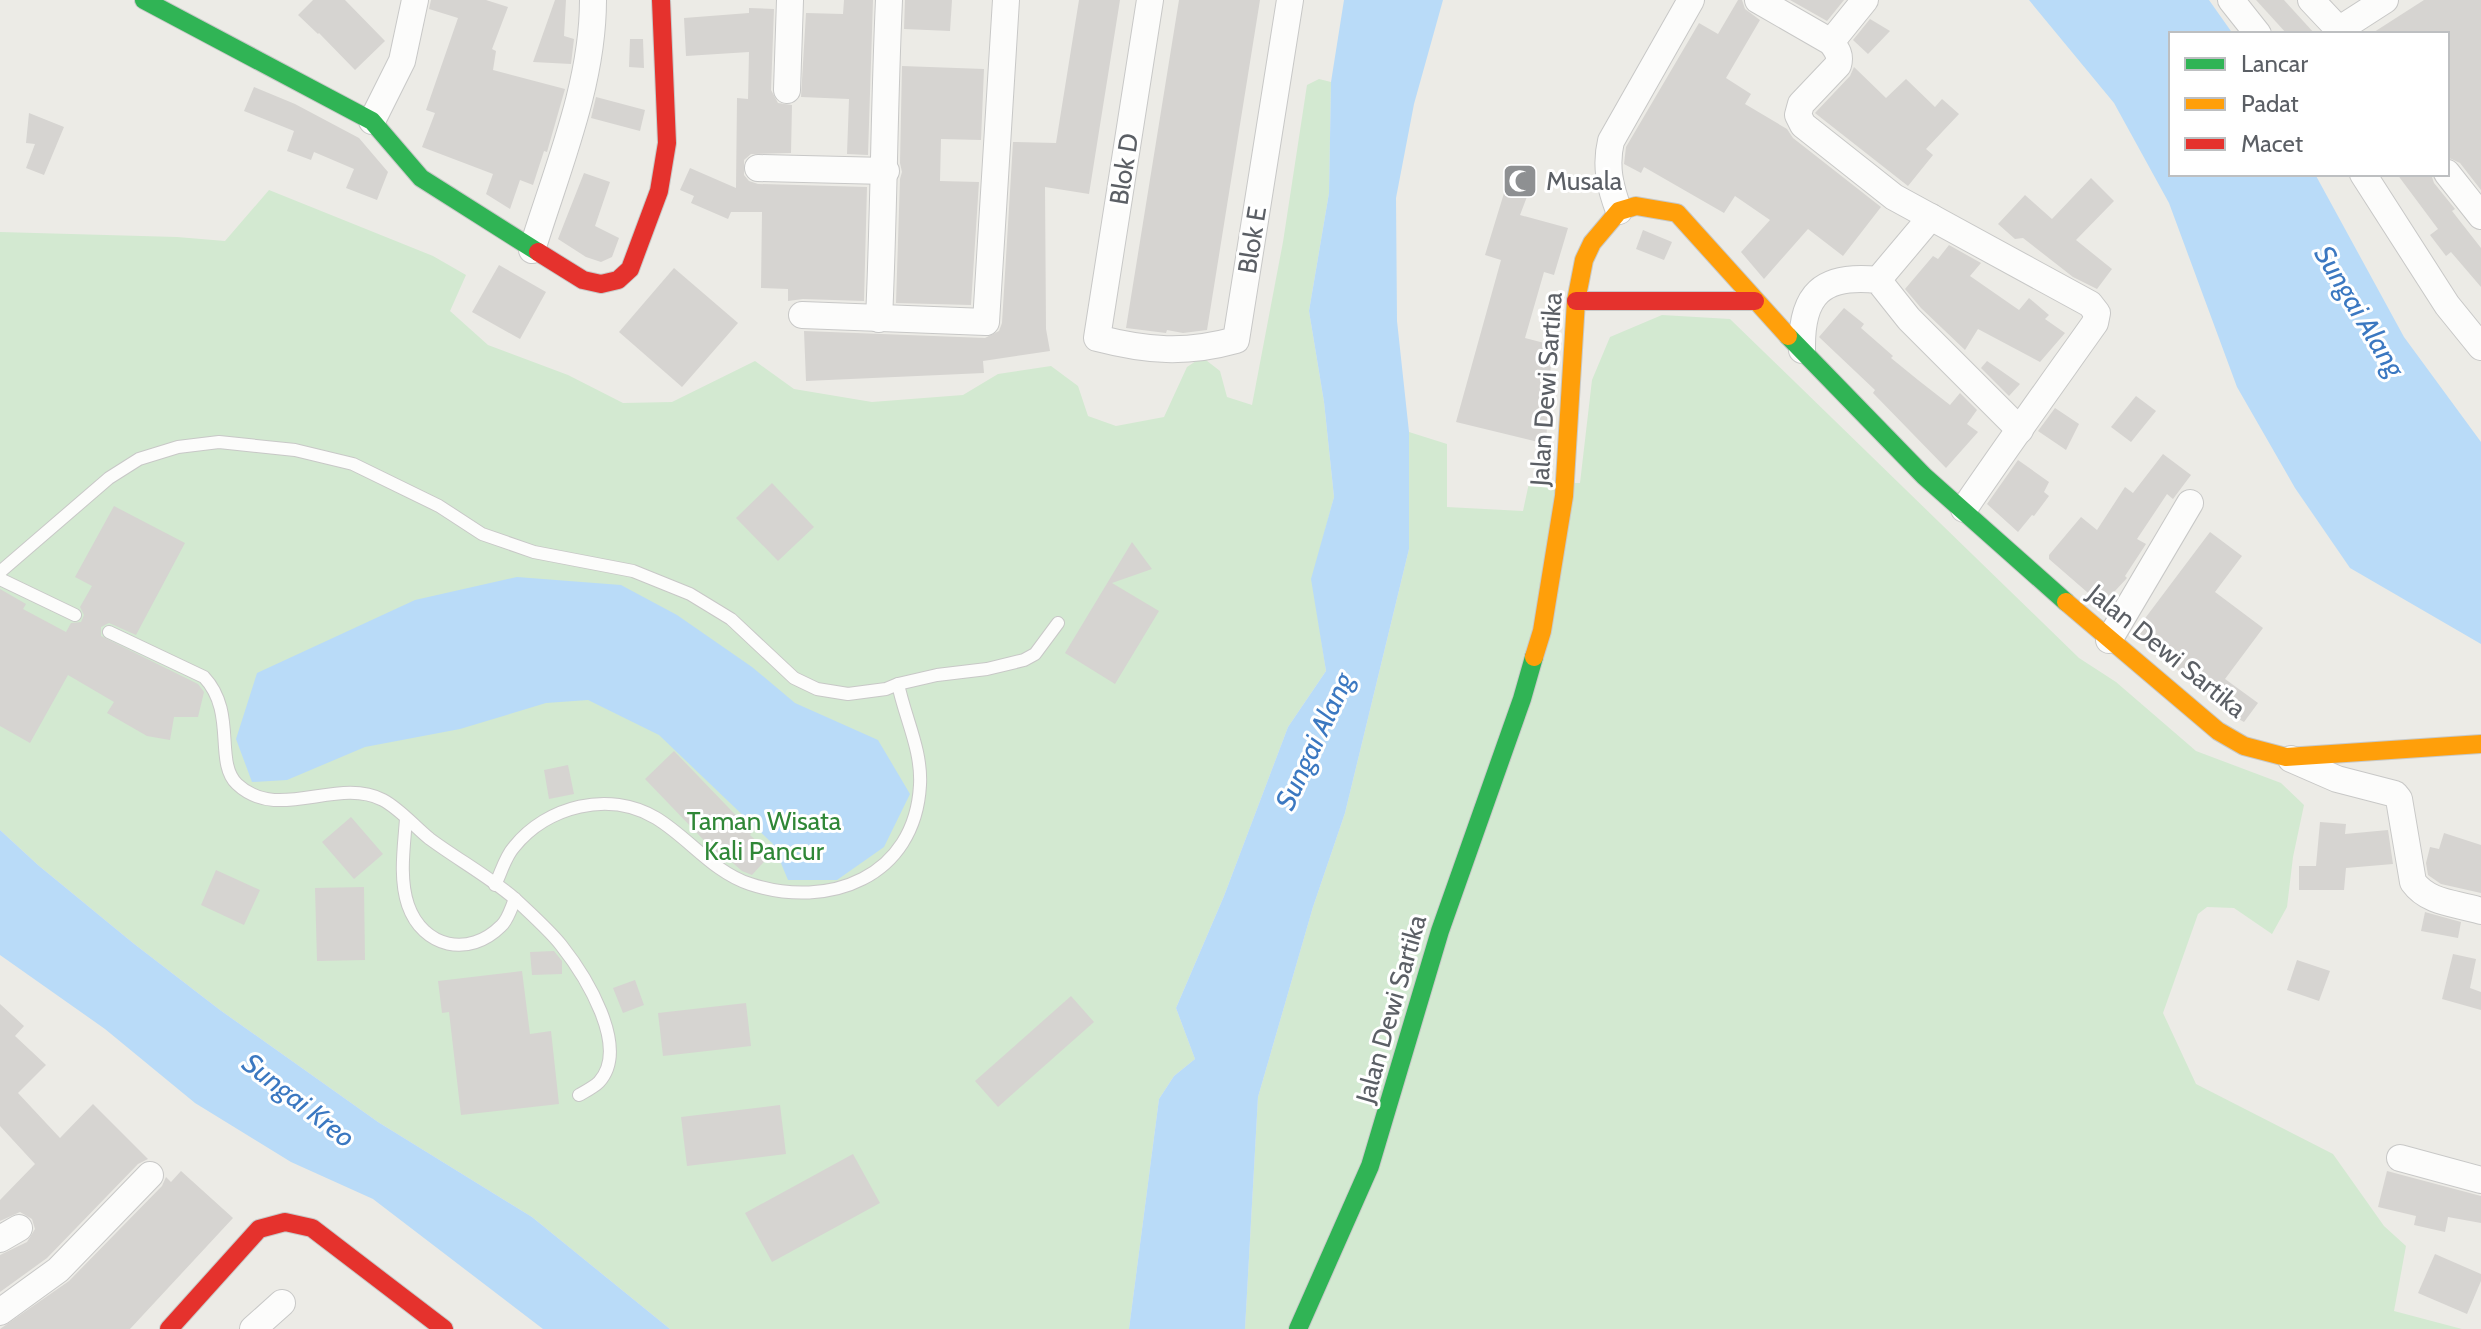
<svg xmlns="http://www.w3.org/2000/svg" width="2481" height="1329" viewBox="0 0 2481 1329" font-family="Cabin,sans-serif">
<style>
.green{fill:#d3e9d1}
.water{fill:#b9dbf8}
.building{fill:#d6d4d1}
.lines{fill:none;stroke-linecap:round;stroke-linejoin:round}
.lane-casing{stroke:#c8c8c7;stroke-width:14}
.street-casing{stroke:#c8c8c7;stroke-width:28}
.fast-casing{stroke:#c8c9c8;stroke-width:20}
.slow-casing{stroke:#c8c9c8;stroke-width:20}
.jam-casing{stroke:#c8c9c8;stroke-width:20}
.lane{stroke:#fcfcfb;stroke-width:12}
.street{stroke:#fcfcfb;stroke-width:26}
.fast{stroke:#30b455;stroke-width:18}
.slow{stroke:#ff9f0a;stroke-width:18}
.jam{stroke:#e5322d;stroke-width:18}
.labels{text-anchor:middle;stroke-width:6;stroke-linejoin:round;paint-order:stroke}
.street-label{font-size:26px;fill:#5b5f65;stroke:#fff}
.poi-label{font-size:26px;fill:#5b5f65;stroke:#fff;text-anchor:start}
.park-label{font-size:26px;fill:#2f8737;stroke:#fff}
.water-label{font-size:28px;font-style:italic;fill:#3b78c1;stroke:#fff}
</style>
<rect width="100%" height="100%" fill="#ecebe6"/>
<!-- green -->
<g class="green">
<polygon points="1319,79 1331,82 1329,193 1309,311 1324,402 1334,497 1312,579 1326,671 1288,727 1224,896 1176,1008 1195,1059 1174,1076 1159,1099 1129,1329 670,1329 532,1217 378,1122 220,1010 133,943 38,865 0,830 0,232 177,237 225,241 269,190 433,256 466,275 450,311 488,345 568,375 623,403 672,402 755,361 794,389 872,402 963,395 998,374 1051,366 1078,386 1088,416 1116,426 1164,417 1187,367 1202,357 1220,371 1227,397 1252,405 1283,242 1307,85"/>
<polygon points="1662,315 1730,319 2079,658 2116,682 2196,751 2281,783 2304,805 2293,857 2287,907 2272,934 2234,908 2207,907 2198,914 2163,1013 2196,1084 2333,1154 2384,1226 2406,1246 2394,1311 2462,1329 1245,1329 1258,1097 1313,907 1345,813 1409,549 1409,432 1447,444 1447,507 1523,511 1529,483 1580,483 1592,380 1610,337"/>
</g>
<!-- water -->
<g class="water">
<polygon points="1344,0 1443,0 1414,104 1396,198 1397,321 1409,432 1409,549 1345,813 1313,907 1258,1097 1245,1329 1129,1329 1159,1099 1174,1076 1195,1059 1176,1008 1224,896 1288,727 1326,671 1311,579 1334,497 1324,402 1309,311 1329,193 1331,82"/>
<polygon points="2029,0 2209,0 2233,34 2171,34 2171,174 2315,174 2404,337 2481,442 2481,644 2350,568 2295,488 2237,387 2169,203 2114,103"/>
<polygon points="517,577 621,585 677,615 752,667 795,703 878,740 910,794 884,847 837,880 788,880 773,844 659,735 588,700 546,703 460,729 365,747 287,780 252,782 236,739 257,673 415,600"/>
<polygon points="0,830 38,865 133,943 220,1010 378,1122 532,1217 670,1329 543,1329 373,1199 291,1162 195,1103 105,1029 0,955"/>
</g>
<!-- building -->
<g class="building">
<polygon points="313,0 345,0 385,41 355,70 319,33 318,34 298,15"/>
<polygon points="431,0 486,0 508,7 492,49 496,51 493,70 565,89 547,152 544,151 533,185 520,180 510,209 486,194 493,174 422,147 435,113 426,110 458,18 429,9"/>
<polygon points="555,0 566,0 564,36 574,39 571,64 533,62"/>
<polygon points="844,0 873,0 868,155 847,154 849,99 801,97 806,13 843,14"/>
<polygon points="905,0 952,0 950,31 904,29"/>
<polygon points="1079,0 1120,0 1089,194 1045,187 1046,329 1050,351 983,361 984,373 806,381 804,331 985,338 999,331 1002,323 1013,142 1056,143"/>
<polygon points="1179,0 1260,0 1207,330 1183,333 1167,330 1166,333 1126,328"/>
<polygon points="1738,0 1742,0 1745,9 1760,20 1726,78 1751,94 1745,104 1787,129 1793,138 1881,207 1843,256 1808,229 1764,279 1741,252 1770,220 1735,196 1724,213 1644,167 1641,173 1624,164 1626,147 1699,23 1718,34"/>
<polygon points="1790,0 1844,0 1827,21"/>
<polygon points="2256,0 2284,0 2315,34 2287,34"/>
<polygon points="2424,0 2481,0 2481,190 2460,163 2447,157 2447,34 2371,34"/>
<polygon points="749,8 774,9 771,90 778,103 792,105 791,153 751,154 744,160 744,175 749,181 758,184 867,187 864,301 803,299 788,301 788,289 761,288 762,212 731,212 728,219 691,203 694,196 680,190 690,168 736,188 737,98 748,99 749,52 686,56 684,18 749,13"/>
<polygon points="1870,19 1890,31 1868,54 1853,40"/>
<polygon points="630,39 643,39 644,68 629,67"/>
<polygon points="902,66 984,69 981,140 941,139 940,181 979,182 971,305 896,303 900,179 902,172 900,163"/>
<polygon points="1854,67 1886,98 1906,79 1935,107 1942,99 1959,114 1926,149 1933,155 1908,186 1815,113 1850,76"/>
<polygon points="254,87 295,104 359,138 388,172 377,200 346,188 354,169 314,152 311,160 287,151 294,131 244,111"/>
<polygon points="596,97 645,110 640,131 591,118"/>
<polygon points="29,113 64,127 44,175 26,168 35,144 26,143"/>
<polygon points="1513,164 1536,173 1520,215 1568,228 1554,275 1544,272 1525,338 1552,345 1546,444 1456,422 1501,260 1485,255"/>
<polygon points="584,173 610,182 595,226 619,238 612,257 601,262 586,257 558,239"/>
<polygon points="2397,174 2431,174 2434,183 2455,209 2452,211 2481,248 2481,287 2451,252 2446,256 2430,235 2438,229"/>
<polygon points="2091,178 2114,201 2076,240 2112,269 2097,289 2073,277 2023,238 2015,239 1998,224 2025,195 2052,219"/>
<polygon points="1643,230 1672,242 1664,260 1636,249"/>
<polygon points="1949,245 1981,263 1970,276 2019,310 2029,298 2049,315 2045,319 2065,333 2040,362 1978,329 1965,350 1921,308 1905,289 1933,256 1938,259"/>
<polygon points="499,265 546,292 520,339 472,312"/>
<polygon points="674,268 738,323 682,387 619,332"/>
<polygon points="1844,308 1864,324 1861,328 1893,356 1891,358 1918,380 1950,405 1960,393 1977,410 1967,424 1978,432 1946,468 1873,393 1875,390 1819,337"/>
<polygon points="1987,361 2020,384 2009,396 1981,368"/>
<polygon points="2136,396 2156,411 2131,442 2111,427"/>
<polygon points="2055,408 2079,424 2066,450 2038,431"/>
<polygon points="2163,454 2191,475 2173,499 2167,494 2137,539 2146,544 2125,576 2127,578 2102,605 2049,559 2049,555 2081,517 2097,530 2125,487 2133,493"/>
<polygon points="2018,460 2049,482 2044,492 2049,496 2034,516 2032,515 2018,532 1987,504"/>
<polygon points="772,483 814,527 778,561 736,518"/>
<polygon points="114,506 185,543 136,635 109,623 101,627 101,636 198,684 204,692 198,717 174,717 170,740 147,736 107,713 114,702 68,675 30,743 0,726 0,589 26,604 23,609 66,632 71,623 81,622 84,615 80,607 92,586 75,577"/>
<polygon points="2210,532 2242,556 2215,592 2263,628 2225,679 2258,703 2244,722 2230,714 2134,633"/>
<polygon points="1132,542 1152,569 1112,583 1159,611 1115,684 1065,653"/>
<polygon points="674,751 752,832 750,835 771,854 752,875 742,871 726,857 724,860 720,857 645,779"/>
<polygon points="568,765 574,794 549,799 544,770"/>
<polygon points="351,817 383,854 354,879 322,842"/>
<polygon points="2320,822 2346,824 2345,834 2388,830 2393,864 2346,868 2344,890 2299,890 2299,866 2316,866"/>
<polygon points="2444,833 2481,845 2481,893 2441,884 2428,875 2426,863 2430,847 2439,849"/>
<polygon points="216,870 260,890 244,925 201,905"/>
<polygon points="364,887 365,960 317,961 315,888"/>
<polygon points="2425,912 2461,922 2458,938 2421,931"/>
<polygon points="554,951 562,961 562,974 532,975 530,952"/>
<polygon points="2453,954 2476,959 2470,988 2481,992 2481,1010 2442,999"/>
<polygon points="2297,960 2330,971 2319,1001 2287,990"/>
<polygon points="522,971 530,1034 551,1031 559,1104 461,1115 449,1012 442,1013 438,981"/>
<polygon points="635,980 644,1005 623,1013 613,988"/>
<polygon points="1071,996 1094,1022 998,1107 975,1081"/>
<polygon points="746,1003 751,1046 663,1056 658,1013"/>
<polygon points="0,1004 24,1026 15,1036 46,1065 18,1093 60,1138 93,1104 148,1159 138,1164 47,1258 0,1292 0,1255 27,1242 35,1229 32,1219 20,1212 0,1221 0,1200 35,1164 0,1126"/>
<polygon points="780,1105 786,1154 687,1166 681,1117"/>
<polygon points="853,1154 880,1203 772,1262 745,1213"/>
<polygon points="181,1171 233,1218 130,1329 0,1329 69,1281 162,1186 166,1177 171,1182"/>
<polygon points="2387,1171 2481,1196 2481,1223 2448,1217 2445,1232 2414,1225 2416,1216 2378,1207"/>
<polygon points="2435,1254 2481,1274 2481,1281 2467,1314 2418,1293"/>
</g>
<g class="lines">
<!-- lane casing -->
<g class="lane-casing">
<g id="lane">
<polyline points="0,572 109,478 139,459 178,447 219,442 295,450 353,464 439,506 482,534 534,552 633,571 690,594 731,619 794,678 817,689 848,694 886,689 898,684"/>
<polyline points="0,579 75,615"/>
<path d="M109,632L204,677C237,712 214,762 237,784C278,823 337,776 383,800C400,809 415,827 430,839C457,859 488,876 514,898C527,910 551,932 561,945C584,974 631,1047 599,1082C594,1087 586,1091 579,1095"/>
<path d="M406,819C404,847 399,878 408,905C423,948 469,958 501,926C508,920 511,908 515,899"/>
<path d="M495,885C501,873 505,857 514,847C547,806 609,790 656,818C689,838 713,872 750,884C829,910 915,877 920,785C922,750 905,718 898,684L937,675L987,669L1024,660L1035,654L1058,623"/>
</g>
</g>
<!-- street casing -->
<g class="street-casing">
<g id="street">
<path d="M1150,0L1097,338C1147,351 1186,354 1236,340L1290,0"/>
<path d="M1758,0L1831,42C1837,50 1841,55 1838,65L1801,104L1798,115L1803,125L1894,197L2090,304L2097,313L2095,323C2051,385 2007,446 1964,509"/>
<polyline points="2231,0 2258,34"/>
<polyline points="2311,0 2343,34"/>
<polyline points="2340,29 2385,0"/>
<polyline points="1831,42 1865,0"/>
<polyline points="787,90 790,0"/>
<polyline points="372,121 402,61 415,0"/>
<polyline points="758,168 886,171"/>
<polyline points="2447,173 2481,216"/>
<polyline points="2363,174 2447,305 2481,347"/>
<path d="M1619,211C1610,187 1605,166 1611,141L1691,0"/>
<path d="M532,250C557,169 593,85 593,0"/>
<polyline points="1878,280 1931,217"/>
<polyline points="802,315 986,322 1006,0"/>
<path d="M879,319C884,212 884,106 889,0"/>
<path d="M1802,350C1801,294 1822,274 1878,280L1909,319L2020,430"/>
<polyline points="2109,640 2190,503"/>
<path d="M2291,759L2337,779L2395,794L2399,799L2413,882C2429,904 2457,903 2481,911"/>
<polyline points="2400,1158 2481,1180"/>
<polyline points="0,1239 19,1228"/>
<polyline points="0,1312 58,1270 150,1175"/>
<polyline points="253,1329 282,1303"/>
</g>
</g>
<!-- fast casing -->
<g class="fast-casing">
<g id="fast">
<polyline points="144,0 372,121 421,178 538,252"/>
<polyline points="1788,336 1924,476 2066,602"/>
<polyline points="1298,1329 1370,1166 1440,931 1522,699 1534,657"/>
</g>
</g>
<!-- slow casing -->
<g class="slow-casing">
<g id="slow">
<polyline points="2066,602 2218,731 2244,746 2286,757 2481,744"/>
<polyline points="1534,657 1542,631 1564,496 1576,301 1584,260 1592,243 1619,211 1636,206 1677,213 1788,336"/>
</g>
</g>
<!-- jam casing -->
<g class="jam-casing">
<g id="jam">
<polyline points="538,252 583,280 601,284 618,280 630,269 659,191 667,143 661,0"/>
<polyline points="1576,301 1755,301"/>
<polyline points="169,1329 259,1229 285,1222 312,1228 444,1329"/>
</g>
</g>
<!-- lane -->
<use href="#lane" class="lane"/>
<!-- street -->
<use href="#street" class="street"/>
<!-- fast -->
<use href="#fast" class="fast"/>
<!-- slow -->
<use href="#slow" class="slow"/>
<!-- jam -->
<use href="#jam" class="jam"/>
</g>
<!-- icons -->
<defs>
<g id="mosque-square" transform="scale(1.8)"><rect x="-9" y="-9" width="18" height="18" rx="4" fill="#8e9092" stroke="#fff"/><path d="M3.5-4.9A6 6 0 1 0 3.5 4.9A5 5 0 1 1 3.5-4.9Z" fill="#fff"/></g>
</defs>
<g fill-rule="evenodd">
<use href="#mosque-square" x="1520" y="181"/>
</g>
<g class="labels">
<!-- street labels -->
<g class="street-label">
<text transform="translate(1124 169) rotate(-81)" y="9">Blok D</text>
<text transform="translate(1252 240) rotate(-81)" y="9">Blok E</text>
<text transform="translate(1546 389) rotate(-86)" y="9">Jalan Dewi Sartika</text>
<text transform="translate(2167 651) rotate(39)" y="9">Jalan Dewi Sartika</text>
<text transform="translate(1391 1009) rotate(-74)" y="9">Jalan Dewi Sartika</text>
</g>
<!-- poi labels -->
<g class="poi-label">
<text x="1546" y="190">Musala</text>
</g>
<!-- park labels -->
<g class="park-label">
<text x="764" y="830">Taman Wisata<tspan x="764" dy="30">Kali Pancur</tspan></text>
</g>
<!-- water labels -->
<g class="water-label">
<text transform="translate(2360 311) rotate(59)" y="10">Sungai Alang</text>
<text transform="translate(1314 741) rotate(-65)" y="10">Sungai Alang</text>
<text transform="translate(299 1100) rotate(38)" y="10">Sungai Kreo</text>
</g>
</g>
<!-- legend -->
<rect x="2169" y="32" width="280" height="144" fill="#ffffff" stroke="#bdbfc1" stroke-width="2"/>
<rect x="2185" y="58" width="40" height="12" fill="#30b455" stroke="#bdbfc1" stroke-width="2"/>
<text x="2241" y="72" font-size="24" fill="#5b5f65">Lancar</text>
<rect x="2185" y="98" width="40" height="12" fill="#ff9f0a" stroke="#bdbfc1" stroke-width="2"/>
<text x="2241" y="112" font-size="24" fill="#5b5f65">Padat</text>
<rect x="2185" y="138" width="40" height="12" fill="#e5322d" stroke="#bdbfc1" stroke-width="2"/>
<text x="2241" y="152" font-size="24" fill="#5b5f65">Macet</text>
</svg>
